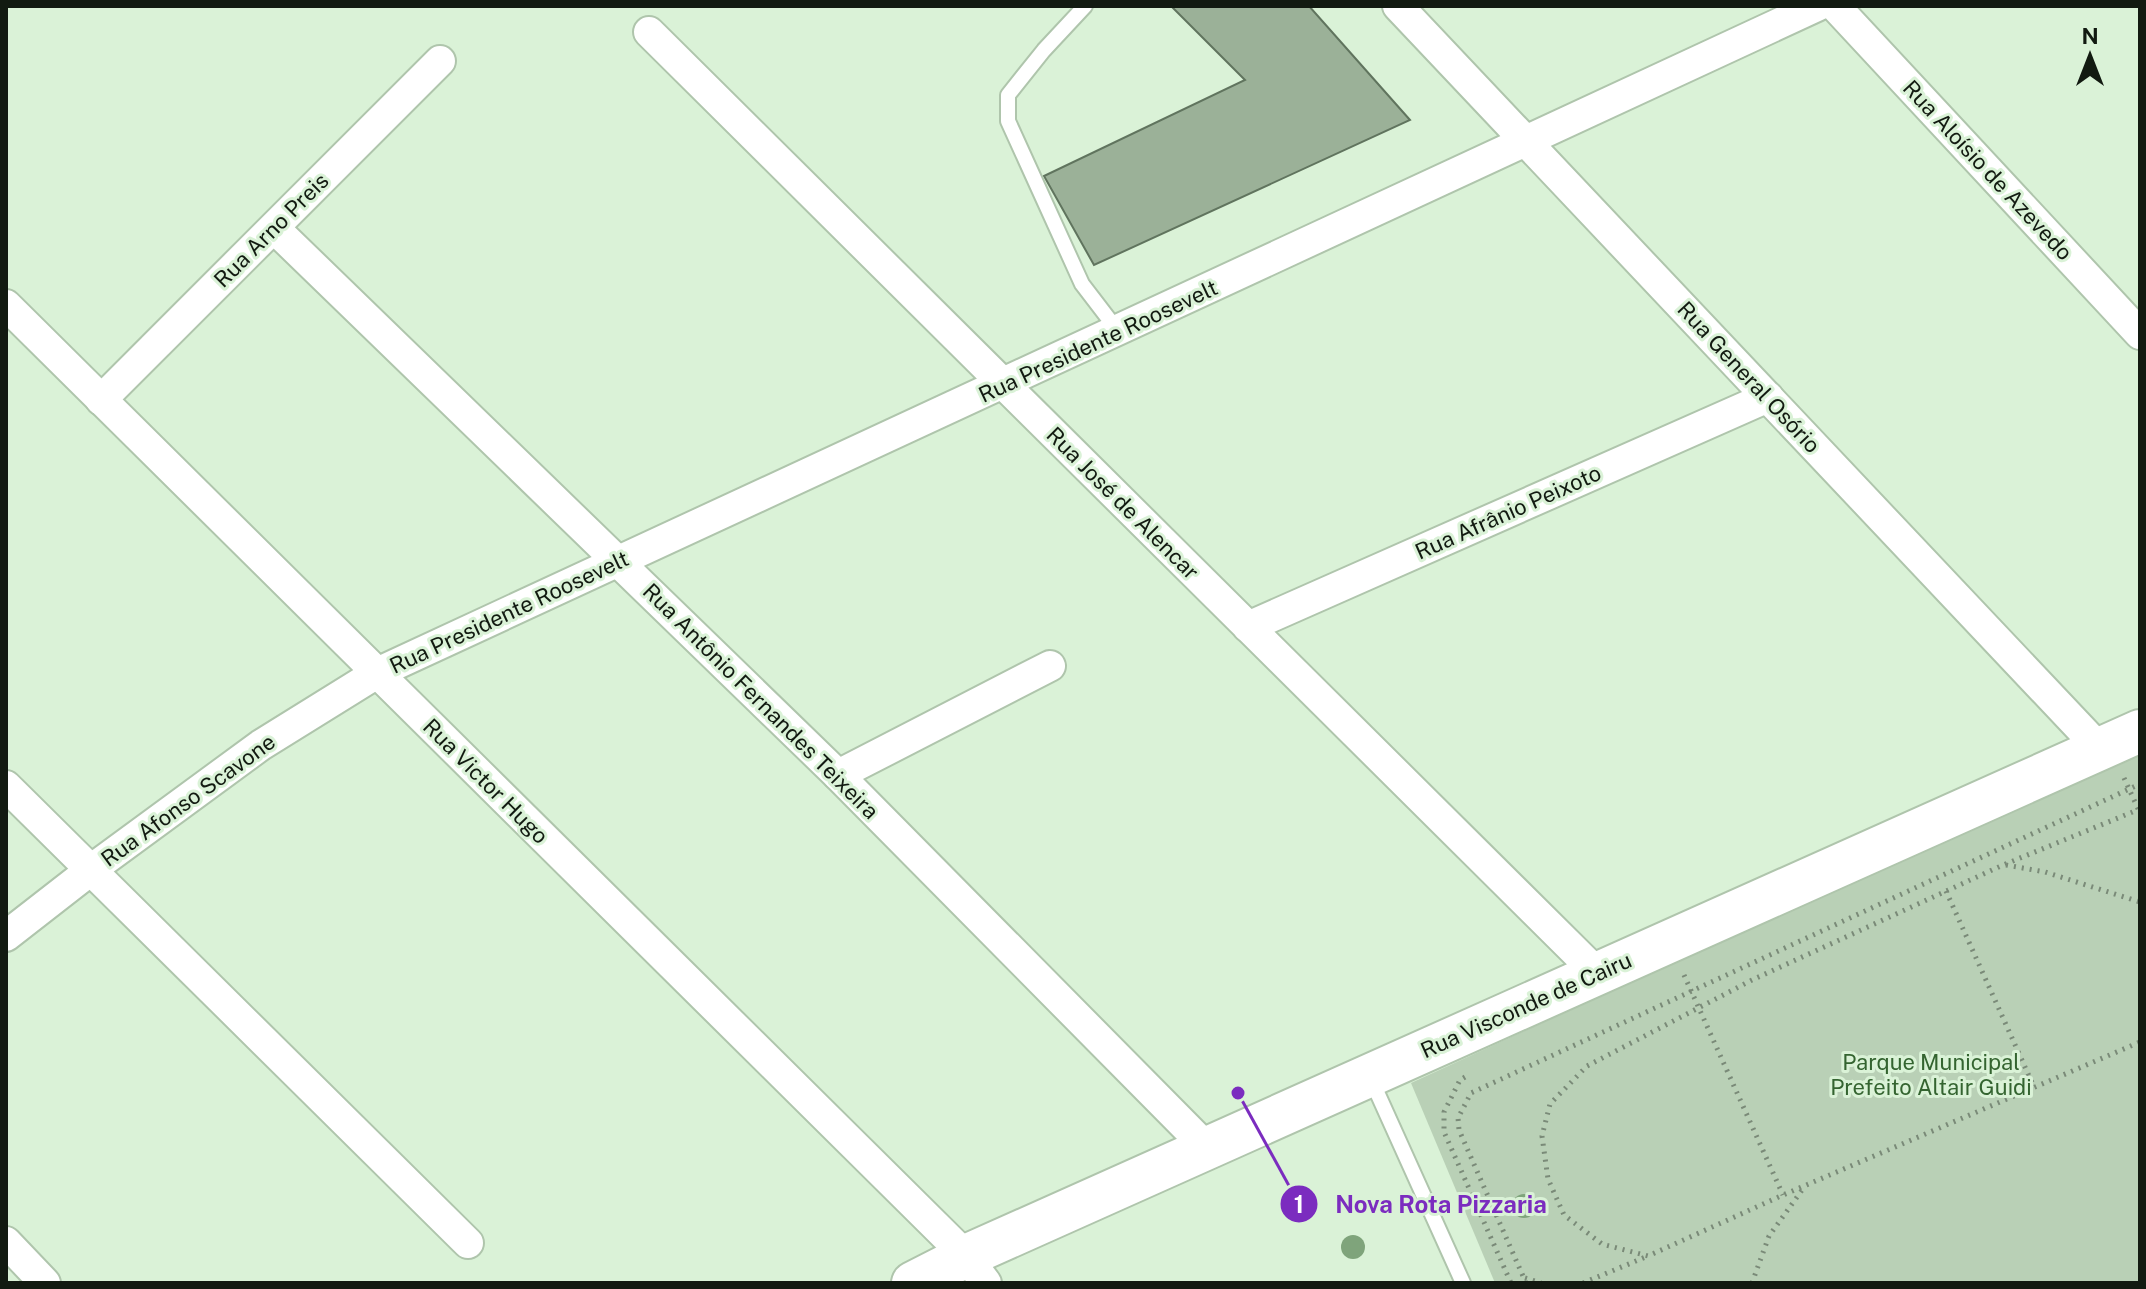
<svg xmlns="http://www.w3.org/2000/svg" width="2146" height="1289" viewBox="0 0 2146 1289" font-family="'Public Sans',sans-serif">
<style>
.green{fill:#b9d0b6}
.building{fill:#9bb198;stroke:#60745e;stroke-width:2}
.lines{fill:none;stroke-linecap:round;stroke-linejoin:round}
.lane-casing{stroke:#afc5ac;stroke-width:18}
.street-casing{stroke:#afc5ac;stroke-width:34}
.secondary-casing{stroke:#afc5ac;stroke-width:46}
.path{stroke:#7a8a78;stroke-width:5;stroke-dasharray:2 6;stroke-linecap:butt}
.lane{stroke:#fff;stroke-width:14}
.street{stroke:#fff;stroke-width:30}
.secondary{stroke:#fff;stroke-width:42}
.tree{fill:#7fa47b}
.labels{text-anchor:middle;stroke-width:6;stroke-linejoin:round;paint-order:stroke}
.street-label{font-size:22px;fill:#121a11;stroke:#daf2d7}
.park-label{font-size:22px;fill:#346430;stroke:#daf2d7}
.leader{fill:none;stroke:#7b2cbf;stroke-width:3}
.callout-dot{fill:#7b2cbf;stroke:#daf2d7;stroke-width:3}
.mark-label{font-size:24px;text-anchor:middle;font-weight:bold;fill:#fff}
.callout-label{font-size:24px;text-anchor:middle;font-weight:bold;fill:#7b2cbf;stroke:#daf2d7;stroke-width:6;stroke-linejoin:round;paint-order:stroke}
</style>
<rect width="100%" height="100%" fill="#daf2d7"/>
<!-- green -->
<polygon class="green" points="2140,749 2140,1283 1495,1283 1411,1083"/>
<!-- building -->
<polygon class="building" points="1171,6 1309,6 1410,120 1094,265 1044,176 1245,80"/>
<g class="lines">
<!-- lane casing -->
<g class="lane-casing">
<g id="lane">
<polyline points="1085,6 1044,50 1008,95 1008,121 1082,284 1118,331"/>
<polyline points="1371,1079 1463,1283"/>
</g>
</g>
<!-- street casing -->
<g class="street-casing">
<g id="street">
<polyline points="1398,6 2100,749"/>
<polyline points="1835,6 2140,334"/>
<polyline points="649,32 1598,974"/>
<polyline points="274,228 838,775 1207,1148"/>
<polyline points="6,305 966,1256 986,1283"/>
<polyline points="101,400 440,61"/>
<polyline points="1248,627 1768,397"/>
<polyline points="838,775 1050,666"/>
<polyline points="6,786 468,1243"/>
<polyline points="6,936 92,869 261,745 377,673 1817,6"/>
<polyline points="6,1242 45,1283"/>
</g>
</g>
<!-- secondary casing -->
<g class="secondary-casing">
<polyline id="secondary" points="913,1283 966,1256 2140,731"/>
</g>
<!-- path -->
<g class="path">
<polyline points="2124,778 2140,813"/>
<polyline points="2140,809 2003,865 1752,980 1587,1066 1550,1104 1542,1136 1548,1179 1564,1215 1602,1244 1648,1256 1783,1195 2140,1042"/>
<polyline points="2006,865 2045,872 2140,902"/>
<polyline points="1946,891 2034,1087"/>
<polyline points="1684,975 1783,1195"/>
<polyline points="1465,1077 1460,1080 1444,1112 1444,1132 1511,1283"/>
<polyline points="1525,1278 1541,1283"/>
<polyline points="1526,1283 1459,1130 1458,1118 1471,1093 2140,784"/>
<polyline points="1583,1283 1648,1256"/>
<polyline points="1752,1283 1769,1236 1805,1186"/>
</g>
<!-- lane -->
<use href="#lane" class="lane"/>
<!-- street -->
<use href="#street" class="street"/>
<!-- secondary -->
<use href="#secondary" class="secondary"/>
</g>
<!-- trees -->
<g class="tree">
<circle cx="1524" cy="1206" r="12"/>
<circle cx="1353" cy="1247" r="12"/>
</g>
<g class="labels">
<!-- street labels -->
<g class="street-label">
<text transform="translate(1988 170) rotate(47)" y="8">Rua Aloísio de Azevedo</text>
<text transform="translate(271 230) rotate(-45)" y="8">Rua Arno Preis</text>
<text transform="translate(1098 341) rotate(-25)" y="8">Rua Presidente Roosevelt</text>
<text transform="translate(1749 377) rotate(47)" y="8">Rua General Osório</text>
<text transform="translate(1123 503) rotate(45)" y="8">Rua José de Alencar</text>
<text transform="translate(1508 512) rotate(-24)" y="8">Rua Afrânio Peixoto</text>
<text transform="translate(509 612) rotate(-25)" y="8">Rua Presidente Roosevelt</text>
<text transform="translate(761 701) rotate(45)" y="8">Rua Antônio Fernandes Teixeira</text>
<text transform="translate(486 781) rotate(45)" y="8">Rua Victor Hugo</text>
<text transform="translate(188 800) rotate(-36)" y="8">Rua Afonso Scavone</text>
<text transform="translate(1526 1005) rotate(-24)" y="8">Rua Visconde de Cairu</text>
</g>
<!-- park labels -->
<g class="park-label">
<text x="1931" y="1070">Parque Municipal<tspan x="1931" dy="25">Prefeito Altair Guidi</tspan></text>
</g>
</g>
<!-- callouts -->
<path class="leader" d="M1238 1093L1299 1204"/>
<g class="callout-dot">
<circle cx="1238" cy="1093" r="8"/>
<circle cx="1299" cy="1204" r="20"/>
</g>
<g class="mark-label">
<text x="1299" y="1213">1</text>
</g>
<g class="callout-label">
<text x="1441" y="1213">Nova Rota Pizzaria</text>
</g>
<!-- border -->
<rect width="2146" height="1289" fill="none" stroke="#121a11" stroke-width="16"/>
<!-- north arrow -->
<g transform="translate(2090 56)" stroke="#daf2d7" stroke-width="6" paint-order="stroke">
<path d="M0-6L14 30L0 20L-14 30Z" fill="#121a11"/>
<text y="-12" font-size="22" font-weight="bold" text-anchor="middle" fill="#121a11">N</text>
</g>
</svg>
